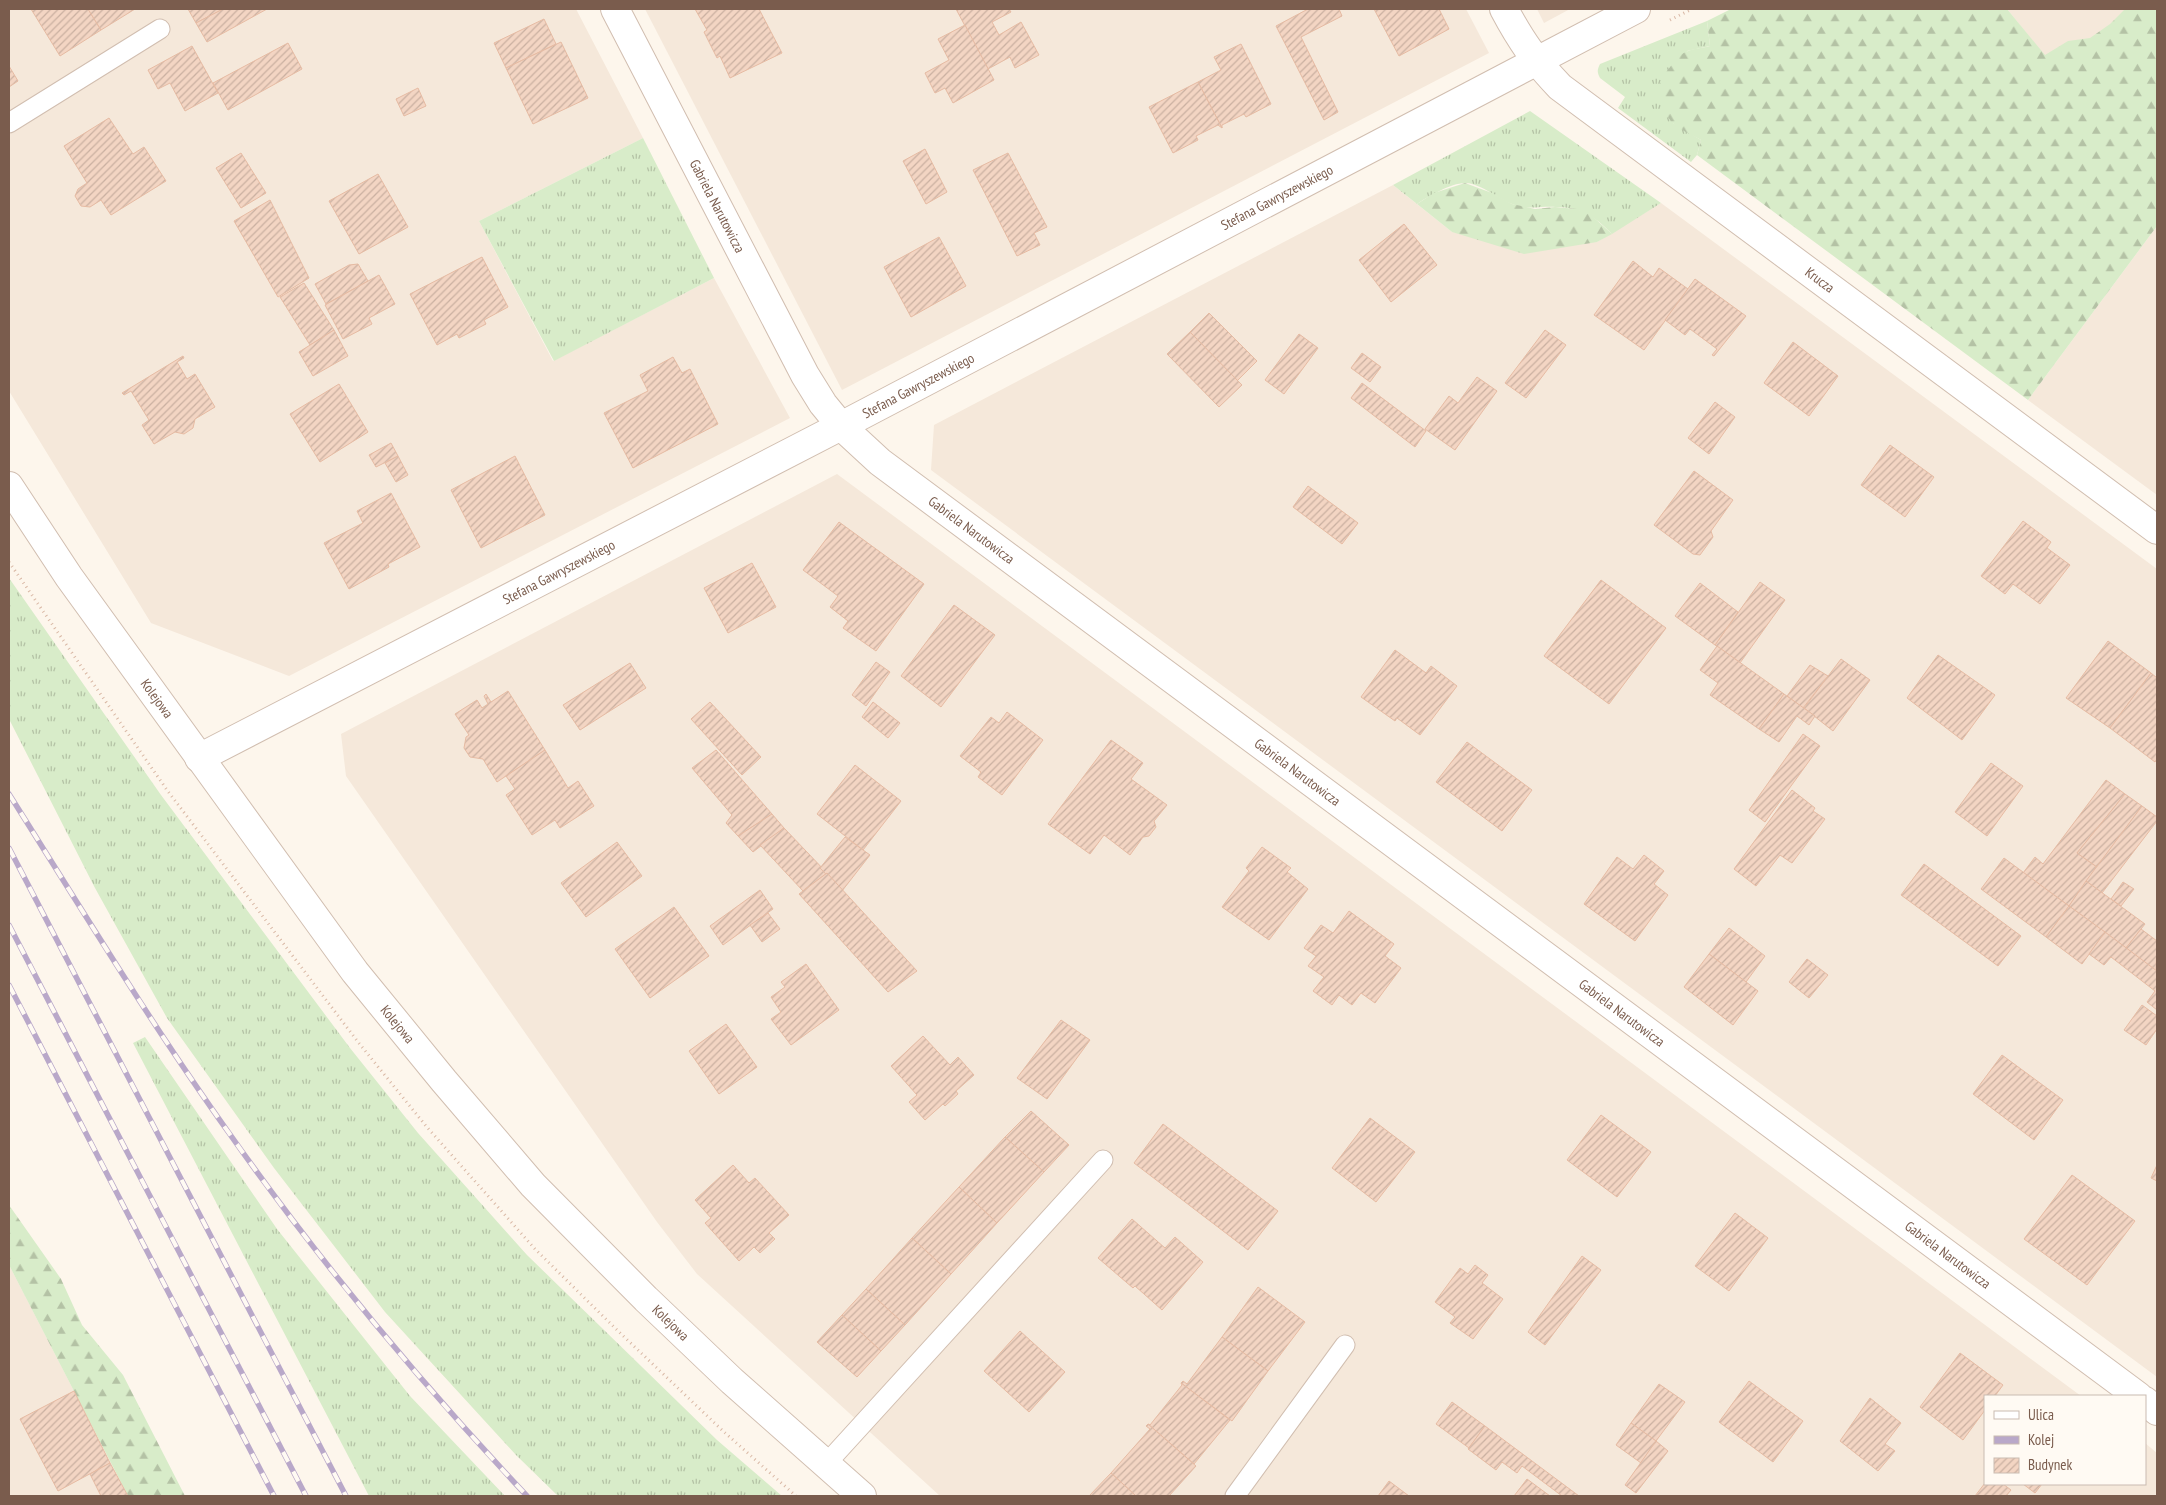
<svg xmlns="http://www.w3.org/2000/svg" width="2166" height="1505" viewBox="0 0 2166 1505" font-family="'PT Sans Narrow',sans-serif">
<style>
.residential{fill:#f5e8da}
.grass{fill:url(#grass-tufts)}
.forest{fill:url(#forest-firs)}
.building{fill:url(#building-hatch);stroke:#e6bba3}
.lines{fill:none;stroke-linecap:round;stroke-linejoin:round}
.lane-casing{stroke:#d1beb0;stroke-width:21}
.street-casing{stroke:#d1beb0;stroke-width:30}
.path{stroke:#d9b8a5;stroke-width:3;stroke-dasharray:1 4;stroke-linecap:butt}
.lane{stroke:#fff;stroke-width:19}
.street{stroke:#fff;stroke-width:28}
.rail-casing{stroke:#b9a8c9;stroke-width:5.5}
.rail{stroke:#fffaf3;stroke-width:4;stroke-dasharray:11;stroke-linecap:butt}
.labels{text-anchor:middle;stroke-width:4.5;stroke-linejoin:round;paint-order:stroke}
.street-label{font-size:14px;fill:#7a5c4d;stroke:#fffaf3}
</style>
<defs>
<pattern id="grass-tufts" width="24" height="20" patternUnits="userSpaceOnUse" patternTransform="scale(1.25)"><rect width="24" height="20" fill="#d8ecc9"/><path d="M3 7l-1-3M5 7V3M7 7l1-3M15 17l-1-3M17 17v-4M19 17l1-3" fill="none" stroke="#b4c2a5"/></pattern>
<pattern id="forest-firs" width="22" height="20" patternUnits="userSpaceOnUse" patternTransform="scale(1.25)"><rect width="22" height="20" fill="#d8ecc9"/><path d="M5 1l3.5 6h-7zM16 11l3.5 6h-7z" fill="#b4c2a5"/></pattern>
<pattern id="building-hatch" width="6" height="6" patternUnits="userSpaceOnUse" patternTransform="scale(1.25)"><rect width="6" height="6" fill="#f3d5c3"/><path d="M-1 1l2-2M0 6l6-6M5 7l2-2" fill="none" stroke="#cab0a1"/></pattern>
</defs>
<rect width="100%" height="100%" fill="#fdf6ec"/>
<!-- residential -->
<g class="residential">
<polygon points="9,9 576,9 643,138 479,221 553,361 714,278 790,418 289,676 151,623 9,391"/>
<polygon points="645,9 1466,9 1489,53 842,390"/>
<polygon points="1537,9 1570,9 1544,23"/>
<polygon points="2007,9 2157,9 2157,193 2045,56"/>
<polygon points="1393,185 1452,232 1597,242 1661,203 2157,569 2157,1377 931,470 934,425"/>
<polygon points="2157,226 2157,495 2028,400"/>
<polygon points="837,474 2081,1396 1985,1396 1985,1484 2145,1484 2145,1443 2157,1453 2157,1496 940,1496 697,1274 657,1222 346,776 341,734"/>
<polygon points="9,1265 74,1391 128,1496 9,1496"/>
</g>
<!-- grass -->
<g class="grass">
<path d="M1707,21L1710,46L1687,51L1673,123L1701,140L1697,155L1691,162L1618,108L1625,97L1600,78C1597,72 1597,70 1600,64Z"/>
<path d="M1530,111L1661,203L1612,234C1596,217 1580,207 1556,207C1539,206 1533,210 1515,205C1499,200 1482,184 1466,183C1453,182 1427,197 1417,204L1393,185Z"/>
<polygon points="643,138 714,278 554,361 479,221"/>
<polygon points="9,578 161,795 350,1048 418,1133 527,1255 717,1440 782,1496 558,1496 516,1455 385,1312 274,1168 167,1018 95,888 9,719"/>
<polygon points="145,1037 277,1229 410,1396 505,1496 369,1496 133,1043"/>
</g>
<!-- forest -->
<g class="forest">
<path d="M1731,9H2007L2045,55L2068,41L2090,38L2110,24L2125,9H2157V226L2028,400L1697,155L1701,140C1692,135 1678,129 1671,121C1653,100 1654,84 1673,64C1677,59 1681,53 1688,51C1695,48 1703,48 1710,46L1707,21Z"/>
<polygon points="1465,183 1492,193 1512,204 1535,209 1555,207 1577,209 1591,215 1612,234 1597,242 1524,254 1452,232 1417,204 1434,193"/>
<polygon points="9,1205 61,1279 82,1325 123,1375 185,1496 128,1496 9,1265"/>
</g>
<!-- building -->
<g class="building">
<polygon points="31,9 88,9 101,30 60,56"/>
<polygon points="88,9 135,9 101,30"/>
<polygon points="188,9 223,9 196,23"/>
<polygon points="223,9 267,9 207,42 196,23"/>
<polygon points="695,9 759,9 782,53 730,78 720,56 717,58 704,32 707,30"/>
<polygon points="956,9 1009,9 1011,12 992,22 999,35 1021,22 1039,55 1015,68 1010,57 988,69"/>
<polygon points="1308,9 1339,9 1342,16 1301,37 1338,112 1324,120 1276,26"/>
<polygon points="1374,9 1439,9 1449,29 1399,56"/>
<polygon points="544,19 556,44 506,68 494,43"/>
<polygon points="965,25 994,80 953,103 945,88 935,93 925,73 949,60 938,39"/>
<polygon points="561,42 588,98 533,124 506,68"/>
<polygon points="288,43 302,69 228,110 213,83"/>
<polygon points="1241,44 1271,104 1246,117 1244,114 1222,125 1222,128 1198,82 1221,70 1214,57"/>
<polygon points="192,46 218,93 185,111 170,83 158,89 148,70"/>
<polygon points="9,66 18,81 9,87"/>
<polygon points="1198,82 1222,128 1218,125 1196,136 1198,140 1173,153 1149,107"/>
<polygon points="418,88 426,106 404,116 396,99"/>
<polygon points="109,118 133,154 144,147 166,181 111,215 101,200 90,207 81,206 75,196 78,189 87,183 64,146"/>
<polygon points="925,149 947,192 926,204 903,161"/>
<polygon points="241,153 266,193 241,208 216,168"/>
<polygon points="1008,153 1047,227 1034,233 1040,245 1017,256 973,170"/>
<polygon points="378,174 408,227 359,254 329,201"/>
<polygon points="270,200 309,278 278,297 234,221"/>
<polygon points="1404,224 1437,265 1391,302 1359,260"/>
<polygon points="939,237 966,286 911,317 884,267"/>
<polygon points="482,257 508,307 484,320 486,324 459,338 457,334 437,345 410,294"/>
<polygon points="1633,261 1653,277 1659,268 1688,289 1644,350 1594,315"/>
<polygon points="358,264 368,281 326,304 315,284 349,265"/>
<polygon points="379,275 395,304 369,318 372,324 343,339 325,305"/>
<polygon points="1695,279 1746,316 1714,356 1712,355 1717,349 1690,329 1685,335 1665,320"/>
<polygon points="304,283 334,330 310,345 280,297"/>
<polygon points="1209,313 1257,361 1237,381 1190,332"/>
<polygon points="334,330 348,356 313,376 299,352"/>
<polygon points="1545,330 1566,345 1526,398 1505,383"/>
<polygon points="1190,332 1242,385 1219,407 1167,354"/>
<polygon points="1299,334 1318,348 1284,394 1265,380"/>
<polygon points="1793,342 1838,376 1809,416 1764,383"/>
<polygon points="1362,353 1381,367 1370,382 1351,368"/>
<polygon points="183,356 184,358 177,362 187,379 195,374 215,407 195,419 193,428 184,434 175,432 154,444 142,425 149,420 131,391 124,395 122,393"/>
<polygon points="673,357 682,373 690,369 718,424 633,468 604,413 648,391 640,375"/>
<polygon points="1477,377 1497,391 1455,450 1425,429 1449,396 1458,403"/>
<polygon points="1362,383 1426,431 1415,447 1351,398"/>
<polygon points="339,384 368,432 320,462 290,414"/>
<polygon points="1715,402 1735,417 1709,454 1688,438"/>
<polygon points="391,443 398,456 376,467 369,455"/>
<polygon points="1890,445 1934,477 1905,517 1861,485"/>
<polygon points="398,456 408,475 396,482 385,463"/>
<polygon points="515,456 545,515 481,548 451,490"/>
<polygon points="1694,471 1733,500 1711,531 1713,537 1700,555 1693,554 1654,525"/>
<polygon points="1308,486 1358,523 1342,544 1293,507"/>
<polygon points="391,493 420,547 388,564 389,567 349,589 324,543 363,523 357,511"/>
<polygon points="2023,521 2051,542 2047,548 2070,565 2040,604 2013,584 2005,594 1981,576"/>
<polygon points="839,522 924,584 876,651 843,628 848,621 830,607 838,596 803,570"/>
<polygon points="752,563 776,607 728,633 704,588"/>
<polygon points="1601,580 1666,628 1609,704 1544,656"/>
<polygon points="1760,582 1785,600 1740,663 1715,645"/>
<polygon points="1700,583 1738,612 1715,645 1675,616"/>
<polygon points="954,605 995,635 941,707 901,676"/>
<polygon points="2108,641 2151,673 2110,728 2066,698"/>
<polygon points="1717,646 1784,694 1759,729 1710,695 1718,683 1700,670"/>
<polygon points="1395,650 1426,673 1431,666 1457,686 1420,735 1397,718 1395,721 1361,697"/>
<polygon points="1938,655 1995,695 1962,740 1907,698"/>
<polygon points="1841,659 1870,680 1833,731 1804,708"/>
<polygon points="876,662 890,672 866,706 852,695"/>
<polygon points="630,663 646,688 580,730 563,705"/>
<polygon points="1810,665 1828,676 1803,708 1787,696"/>
<polygon points="2151,673 2157,678 2157,759 2155,762 2110,728"/>
<polygon points="508,691 545,750 497,782 483,759 470,757 464,748 466,737 469,735 455,714 477,700 482,708 488,704 484,696 486,694 491,702"/>
<polygon points="1784,694 1815,716 1809,725 1797,716 1779,742 1759,729"/>
<polygon points="710,702 761,757 742,775 691,719"/>
<polygon points="873,702 900,723 888,738 862,717"/>
<polygon points="1007,712 1043,740 1002,795 978,777 981,772 960,756 991,717 999,723"/>
<polygon points="1803,734 1820,746 1765,822 1749,810"/>
<polygon points="1111,740 1143,763 1131,779 1167,805 1154,821 1156,827 1149,836 1143,837 1130,855 1104,835 1090,854 1048,824"/>
<polygon points="1467,742 1532,790 1502,831 1436,782"/>
<polygon points="545,750 568,788 578,781 594,806 560,828 555,820 532,835 506,795 515,789 506,776"/>
<polygon points="716,750 772,814 738,836 726,823 732,815 692,768"/>
<polygon points="1991,763 2023,786 1987,836 1955,812"/>
<polygon points="855,765 901,801 863,850 817,814"/>
<polygon points="2106,780 2125,794 2077,853 2097,867 2069,906 2023,873 2035,857 2043,864"/>
<polygon points="1792,790 1815,808 1813,811 1825,819 1792,863 1780,855 1756,886 1734,869"/>
<polygon points="2125,794 2142,806 2097,867 2077,853"/>
<polygon points="2142,806 2157,817 2157,821 2102,893 2086,881"/>
<polygon points="772,814 784,828 753,852 738,836"/>
<polygon points="784,828 827,873 803,891 760,845"/>
<polygon points="845,837 870,855 842,891 820,868"/>
<polygon points="617,842 642,876 586,917 561,883"/>
<polygon points="1262,847 1291,868 1287,872 1308,889 1269,940 1222,907 1249,871 1246,868"/>
<polygon points="1644,855 1664,871 1654,884 1668,895 1635,941 1584,904 1617,857 1633,869"/>
<polygon points="2004,858 2069,906 2046,937 1981,889"/>
<polygon points="1924,864 2021,936 1998,966 1901,895"/>
<polygon points="827,873 917,971 888,992 799,894"/>
<polygon points="2086,881 2145,924 2126,948 2069,906"/>
<polygon points="2123,882 2134,889 2121,906 2111,899"/>
<polygon points="760,890 773,909 723,945 710,926"/>
<polygon points="2069,906 2105,932 2082,964 2046,937"/>
<polygon points="674,907 709,956 650,998 615,949"/>
<polygon points="1349,911 1394,944 1385,956 1401,968 1375,1003 1361,993 1352,1005 1339,995 1332,1005 1313,991 1324,977 1308,966 1316,956 1304,948 1321,925 1333,933"/>
<polygon points="768,913 780,929 762,942 750,925"/>
<polygon points="1729,928 1765,956 1746,982 1709,954"/>
<polygon points="2141,929 2157,941 2156,971 2126,948"/>
<polygon points="2105,932 2157,971 2157,1010 2147,1002 2155,991 2111,957 2104,965 2089,954"/>
<polygon points="1709,954 1758,991 1733,1025 1684,987"/>
<polygon points="1807,959 1828,975 1809,998 1789,982"/>
<polygon points="806,964 839,1010 791,1045 771,1019 781,1012 771,997 785,987 781,982"/>
<polygon points="2142,1005 2157,1016 2157,1029 2146,1045 2124,1030"/>
<polygon points="1061,1020 1090,1040 1047,1099 1017,1078"/>
<polygon points="726,1024 757,1067 719,1094 689,1051"/>
<polygon points="923,1036 950,1065 958,1057 974,1075 956,1091 958,1094 945,1106 943,1104 925,1120 909,1102 917,1095 891,1066"/>
<polygon points="2002,1055 2063,1100 2034,1140 1973,1094"/>
<polygon points="1031,1111 1069,1145 1044,1172 1005,1137"/>
<polygon points="1601,1115 1651,1152 1617,1197 1567,1160"/>
<polygon points="1370,1118 1415,1152 1376,1202 1332,1168"/>
<polygon points="1163,1124 1278,1211 1248,1250 1134,1163"/>
<polygon points="1005,1137 1044,1172 997,1223 959,1187"/>
<polygon points="733,1165 749,1183 755,1178 789,1215 769,1233 775,1239 760,1253 754,1247 739,1261 705,1223 711,1218 695,1200"/>
<polygon points="2157,1165 2157,1181 2151,1178"/>
<polygon points="2072,1175 2135,1221 2087,1285 2024,1239"/>
<polygon points="959,1187 997,1223 951,1274 912,1238"/>
<polygon points="1735,1213 1768,1238 1729,1291 1695,1266"/>
<polygon points="1132,1219 1165,1248 1175,1237 1203,1262 1162,1310 1135,1286 1133,1288 1098,1258"/>
<polygon points="912,1238 951,1274 905,1325 866,1289"/>
<polygon points="1582,1256 1601,1270 1545,1345 1528,1332"/>
<polygon points="1475,1265 1488,1275 1482,1283 1503,1299 1473,1339 1450,1323 1455,1317 1435,1302 1460,1268 1468,1274"/>
<polygon points="1258,1287 1305,1322 1268,1371 1222,1337"/>
<polygon points="866,1289 905,1325 881,1351 842,1315"/>
<polygon points="842,1315 881,1351 857,1377 817,1342"/>
<polygon points="1020,1331 1065,1372 1029,1412 984,1371"/>
<polygon points="1222,1337 1268,1371 1232,1421 1181,1383 1183,1381 1187,1384"/>
<polygon points="1960,1353 2003,1385 1995,1396 1985,1396 1985,1410 1963,1440 1920,1407"/>
<polygon points="1749,1381 1803,1421 1773,1462 1719,1422"/>
<polygon points="1181,1383 1230,1420 1194,1464 1148,1424 1150,1425 1182,1385"/>
<polygon points="1659,1384 1685,1402 1656,1441 1631,1423"/>
<polygon points="74,1391 110,1463 58,1491 20,1419"/>
<polygon points="1870,1398 1901,1423 1885,1444 1895,1451 1878,1471 1840,1441"/>
<polygon points="1452,1402 1485,1426 1469,1448 1436,1424"/>
<polygon points="1631,1423 1656,1441 1641,1463 1616,1445"/>
<polygon points="1148,1424 1196,1466 1169,1496 1136,1496 1111,1473 1150,1429 1146,1426"/>
<polygon points="1485,1426 1528,1458 1579,1496 1562,1496 1522,1466 1517,1473 1502,1462 1496,1470 1468,1449"/>
<polygon points="1656,1441 1668,1451 1636,1493 1625,1485"/>
<polygon points="110,1463 128,1496 101,1496 90,1474"/>
<polygon points="1111,1473 1136,1496 1089,1496"/>
<polygon points="1527,1479 1550,1496 1514,1496"/>
<polygon points="1389,1481 1409,1496 1378,1496"/>
<polygon points="1985,1483 2003,1484 2011,1490 2006,1496 1975,1496"/>
<polygon points="2023,1484 2042,1484 2035,1493"/>
</g>
<g class="lines">
<!-- lane casing -->
<g class="lane-casing">
<g id="lane">
<polyline points="9,123 160,29"/>
<polyline points="826,1464 1103,1160"/>
<polyline points="1235,1496 1345,1345"/>
</g>
</g>
<!-- street casing -->
<g class="street-casing">
<g id="street">
<path id="s1" d="M615,9L805,375L823,404L841,426L880,462L2138,1396"/>
<path id="s2" d="M1504,9C1521,41 1535,61 1560,87L2157,530"/>
<path id="s3" d="M9,486L69,577L355,972L444,1081L533,1185L646,1299L732,1381L862,1496"/>
<path id="s4" d="M199,758L841,426L1636,9"/>
<polyline points="2145,1401 2157,1411"/>
</g>
</g>
<!-- path -->
<g class="path">
<polyline points="1670,20 1692,9"/>
<polyline points="9,562 167,790 358,1042 426,1126 535,1249 617,1330 723,1431 796,1496"/>
</g>
<!-- lane -->
<use href="#lane" class="lane"/>
<!-- street -->
<use href="#street" class="street"/>
<!-- rail casing -->
<g class="rail-casing">
<g id="rail">
<path d="M9,794C81,908 151,1024 229,1133C319,1261 420,1382 527,1496"/>
<polyline points="9,848 346,1496"/>
<polyline points="9,925 306,1496"/>
<polyline points="9,985 274,1496"/>
</g>
</g>
<!-- rail -->
<use href="#rail" class="rail"/>
</g>
<g class="labels">
<!-- street labels -->
<g class="street-label">
<text dy="5" stroke="none"><textPath href="#s4" startOffset="1215">Stefana Gawryszewskiego</textPath></text>
<text dy="5" stroke="none"><textPath href="#s1" startOffset="222">Gabriela Narutowicza</textPath></text>
<text dy="5" stroke="none"><textPath href="#s2" startOffset="420">Krucza</textPath></text>
<text dy="5" stroke="none"><textPath href="#s4" startOffset="810">Stefana Gawryszewskiego</textPath></text>
<text dy="5" stroke="none"><textPath href="#s1" startOffset="642">Gabriela Narutowicza</textPath></text>
<text dy="5" stroke="none"><textPath href="#s4" startOffset="405">Stefana Gawryszewskiego</textPath></text>
<text dy="5" stroke="none"><textPath href="#s3" startOffset="259">Kolejowa</textPath></text>
<text dy="5" stroke="none"><textPath href="#s1" startOffset="1048">Gabriela Narutowicza</textPath></text>
<text dy="5" stroke="none"><textPath href="#s1" startOffset="1452">Gabriela Narutowicza</textPath></text>
<text dy="5" stroke="none"><textPath href="#s3" startOffset="664">Kolejowa</textPath></text>
<text dy="5" stroke="none"><textPath href="#s1" startOffset="1858">Gabriela Narutowicza</textPath></text>
<text dy="5" stroke="none"><textPath href="#s3" startOffset="1069">Kolejowa</textPath></text>
</g>
</g>
<!-- border -->
<rect width="2166" height="1505" fill="none" stroke="#7a5c4d" stroke-width="20"/>
<!-- legend -->
<rect x="1984" y="1395" width="162" height="90" fill="#fffaf3" stroke="#cabbb1"/>
<rect x="1994" y="1411" width="25" height="8" fill="#ffffff" stroke="#cabbb1"/>
<text x="2028" y="1420" font-size="15" fill="#7a5c4d">Ulica</text>
<rect x="1994" y="1436" width="25" height="8" fill="#b9a8c9" stroke="#cabbb1"/>
<text x="2028" y="1445" font-size="15" fill="#7a5c4d">Kolej</text>
<rect x="1994" y="1458" width="25" height="15" fill="url(#building-hatch)" stroke="#cabbb1"/>
<text x="2028" y="1470" font-size="15" fill="#7a5c4d">Budynek</text>
</svg>
